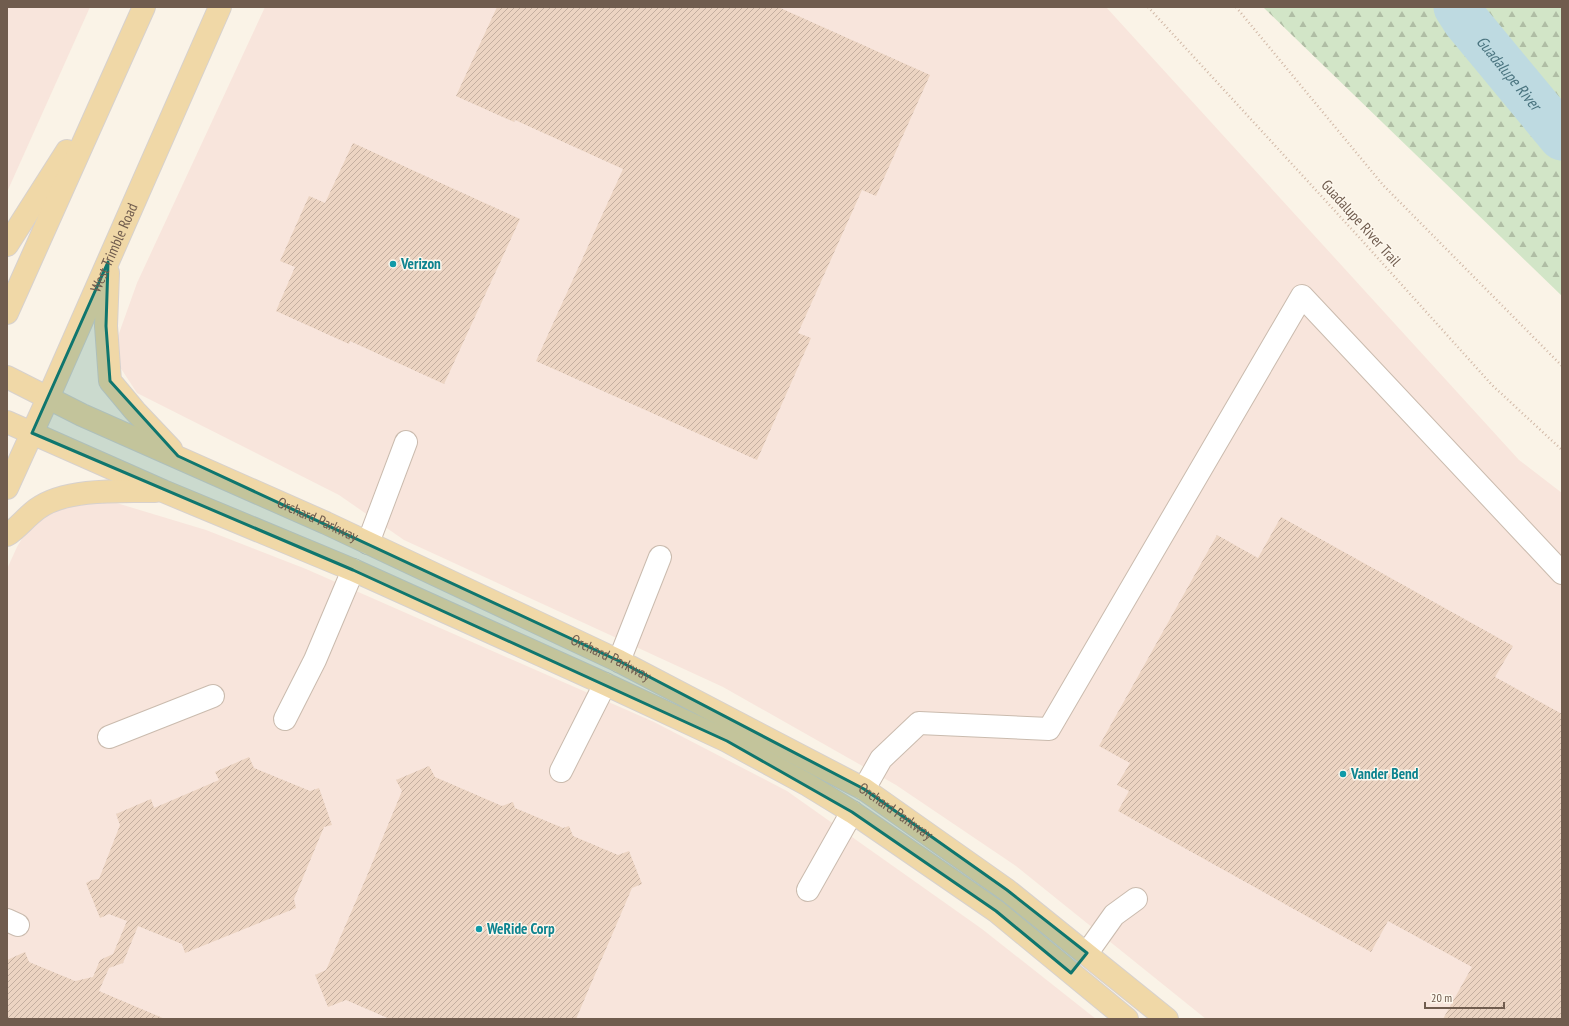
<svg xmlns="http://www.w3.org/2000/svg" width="1569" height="1026" viewBox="0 0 1569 1026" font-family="'PT Sans Narrow',sans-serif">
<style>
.commercial{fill:#f8e5dc}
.forest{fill:url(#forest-firs)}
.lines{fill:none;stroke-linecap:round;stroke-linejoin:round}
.river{stroke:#bedae1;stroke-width:47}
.building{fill:url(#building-hatch)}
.minor-casing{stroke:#cabbae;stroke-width:24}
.major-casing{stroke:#d7d1cd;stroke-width:24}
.path{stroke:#d0b7a5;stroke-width:2.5;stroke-dasharray:1 3;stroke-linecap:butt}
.minor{stroke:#fff;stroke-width:22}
.major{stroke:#f0d8a7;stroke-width:22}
.marked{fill:#0f766e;fill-opacity:0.2;stroke:#0f766e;stroke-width:3;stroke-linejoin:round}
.culture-dot{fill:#0f9aa8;stroke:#fdf7ed;stroke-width:1.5}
.labels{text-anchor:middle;stroke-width:3;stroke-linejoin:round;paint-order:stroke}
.street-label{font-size:15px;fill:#705c4e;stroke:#fdf7ed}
.culture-label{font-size:15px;font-weight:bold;fill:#0d838f;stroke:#fdf7ed;text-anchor:start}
.water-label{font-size:16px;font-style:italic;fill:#4b7580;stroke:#fdf7ed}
</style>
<defs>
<pattern id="forest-firs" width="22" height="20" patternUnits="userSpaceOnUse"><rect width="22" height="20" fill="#d2e5c7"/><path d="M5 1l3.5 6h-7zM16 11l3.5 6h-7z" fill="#afbda4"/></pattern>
<pattern id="building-hatch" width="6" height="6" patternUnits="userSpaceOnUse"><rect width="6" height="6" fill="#ecd4c2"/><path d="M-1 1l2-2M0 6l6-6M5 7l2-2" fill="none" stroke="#c4afa0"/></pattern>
</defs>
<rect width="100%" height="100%" fill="#faf3e7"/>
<!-- commercial -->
<g class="commercial">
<polygon points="7,7 90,7 7,192"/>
<polygon points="265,7 1106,7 1519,460 1562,493 1562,1019 1206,1019 1016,866 896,785 723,687 404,540 339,495 137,393 120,367 117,339 137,283"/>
<polygon points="100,498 206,530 306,569 654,722 787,791 982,929 1096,1019 7,1019 7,569 17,547 33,520 57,505"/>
</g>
<!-- forest -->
<polygon class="forest" points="1263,7 1562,7 1562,296"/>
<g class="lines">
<!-- river -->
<path class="river" id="s1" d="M1457,7L1466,21L1562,137"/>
</g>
<!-- building -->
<g class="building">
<polygon points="497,7 778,7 930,75 876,196 862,190 798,333 811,338 757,460 536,361 623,169 515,120 514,122 456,96"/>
<polygon points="353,143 520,219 444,384 350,341 349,344 276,311 295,267 280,261 309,196 325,203"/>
<polygon points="1281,517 1513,646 1495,677 1562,714 1562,1019 1443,1019 1472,967 1388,921 1371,952 1118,811 1129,791 1117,785 1130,763 1099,746 1217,535 1258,558"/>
<polygon points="249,757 254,768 310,791 319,788 332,825 324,827 294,899 296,908 185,953 182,944 138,926 123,963 109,968 99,991 165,1019 7,1019 7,960 25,952 29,962 75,981 93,977 100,960 113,954 127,921 109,914 100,918 86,883 92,880 99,879 120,825 116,814 151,799 154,808 219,780 215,772"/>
<polygon points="429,766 435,777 502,806 513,802 515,808 563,828 569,826 573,836 618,855 629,851 642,884 632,888 576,1019 390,1019 346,1000 328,1007 315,975 326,970 366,878 402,791 396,780"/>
</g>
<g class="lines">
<!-- minor casing -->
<g class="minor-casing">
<g id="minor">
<polyline points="368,543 406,442"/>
<polyline points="619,661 660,557"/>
<polyline points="285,719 315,660 353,570"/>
<polyline points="109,737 213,696"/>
<polyline points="561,771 605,684"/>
<polyline points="864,789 881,759 919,723 1049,729 1302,296 1562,573"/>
<polyline points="808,890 852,812"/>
<polyline points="7,920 18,925"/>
<polyline points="1087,953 1114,915 1136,899"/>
</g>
</g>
<!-- major casing -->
<g class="major-casing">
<g id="major">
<polyline points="7,245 67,151"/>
<polyline points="108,273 106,326 110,381 135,411 171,449"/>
<polyline points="7,313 144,7"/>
<path id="s2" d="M7,377L82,415L326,523L619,661L864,789L1007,890L1167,1019"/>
<polyline points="7,422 163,491 353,570 605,684 727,741 808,785 852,812 996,911 1127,1019"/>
<path id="s3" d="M7,488L48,398L220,7"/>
<path d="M7,535C18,528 26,517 37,509C65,488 121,491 155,491"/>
</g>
</g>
<!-- path -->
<g class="path">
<polyline points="1148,7 1357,235 1492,385 1562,450"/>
<polyline points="1236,7 1383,185 1562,366"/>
</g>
<!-- minor -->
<use href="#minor" class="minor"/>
<!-- major -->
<use href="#major" class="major"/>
</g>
<!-- marked area -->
<path class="marked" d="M108,262L106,326L110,381L178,456L619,661L864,789L1007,890L1087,953L1071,973L996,911L852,812L727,741L353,570L32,433Z"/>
<!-- markers -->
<g class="culture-dot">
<circle cx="393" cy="264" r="4"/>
<circle cx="1343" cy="774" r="4"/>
<circle cx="479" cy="929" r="4"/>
</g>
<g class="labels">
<!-- street labels -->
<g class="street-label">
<text transform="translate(1361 223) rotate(48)" y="5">Guadalupe River Trail</text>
<text dy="5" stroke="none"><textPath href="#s3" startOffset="263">West Trimble Road</textPath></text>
<text dy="5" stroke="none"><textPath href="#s2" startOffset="342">Orchard Parkway</textPath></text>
<text dy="5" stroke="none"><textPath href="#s2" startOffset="666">Orchard Parkway</textPath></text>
<text dy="5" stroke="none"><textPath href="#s2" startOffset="990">Orchard Parkway</textPath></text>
</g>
<!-- culture labels -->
<g class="culture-label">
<text x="401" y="269">Verizon</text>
<text x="1351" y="779">Vander Bend</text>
<text x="487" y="934">WeRide Corp</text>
</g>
<!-- water labels -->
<g class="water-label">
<text dy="6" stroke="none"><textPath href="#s1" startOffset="84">Guadalupe River</textPath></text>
</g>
</g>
<!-- border -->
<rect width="1569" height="1026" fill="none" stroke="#705c4e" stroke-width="16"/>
<!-- scale -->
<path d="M1425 1002v6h79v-6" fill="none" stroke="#705c4e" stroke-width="2"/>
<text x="1431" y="1002" font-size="12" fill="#705c4e" stroke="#fdf7ed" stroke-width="3" paint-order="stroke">20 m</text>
</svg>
